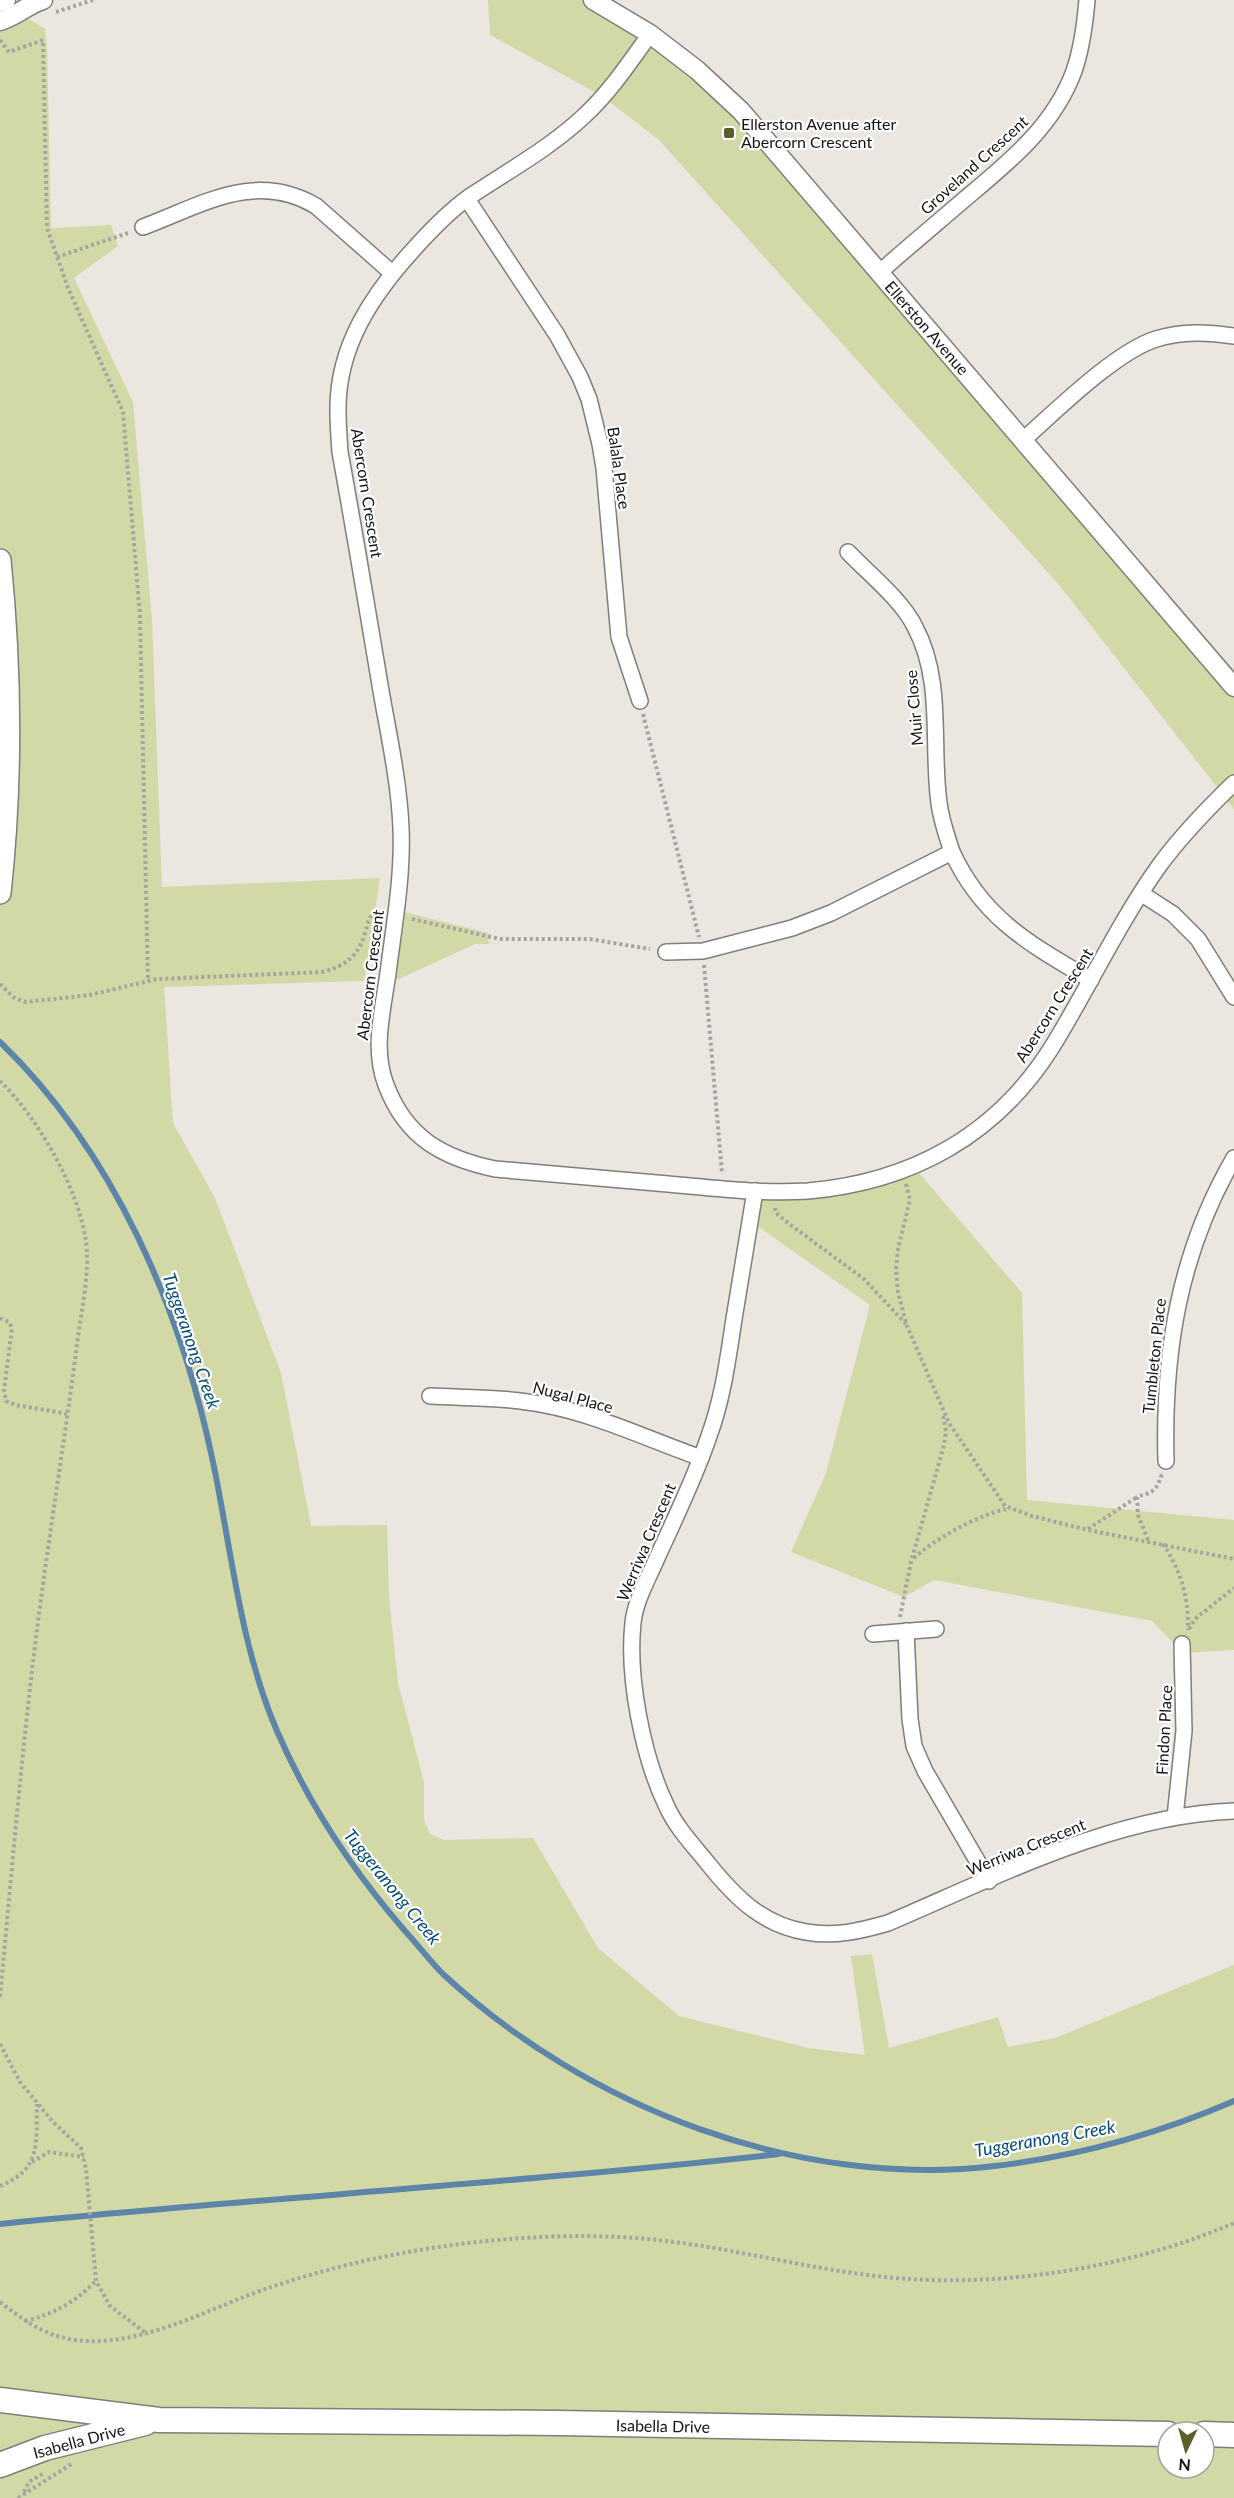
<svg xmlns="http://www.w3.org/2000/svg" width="1234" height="2498" viewBox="0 0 1234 2498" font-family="Lato,sans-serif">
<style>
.green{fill:#d2d9a7;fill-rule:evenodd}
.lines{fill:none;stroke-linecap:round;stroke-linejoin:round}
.stream{stroke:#5d85a9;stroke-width:6}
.minor-casing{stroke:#817d77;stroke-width:18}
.tertiary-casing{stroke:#817d77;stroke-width:21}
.secondary-casing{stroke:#817d77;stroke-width:24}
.primary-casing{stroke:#817d77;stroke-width:27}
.path{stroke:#a8a49f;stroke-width:4;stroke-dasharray:3 3;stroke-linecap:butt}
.minor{stroke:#fff;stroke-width:15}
.tertiary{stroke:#fff;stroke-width:18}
.secondary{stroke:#fff;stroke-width:21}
.primary{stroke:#fff;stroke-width:24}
.poi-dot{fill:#5c5e2b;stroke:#fff;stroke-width:2}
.labels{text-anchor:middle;stroke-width:4.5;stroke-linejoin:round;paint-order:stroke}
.poi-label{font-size:16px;fill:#151412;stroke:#fff;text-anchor:start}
.street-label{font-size:16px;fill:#151412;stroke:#fff}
.water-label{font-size:18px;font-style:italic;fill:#074b7b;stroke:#fff}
</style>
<rect width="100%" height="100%" fill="#ebe6df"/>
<!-- green -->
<g class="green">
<polygon points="488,0 589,0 629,21 776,153 1234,687 1234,809 1060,586 659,140 602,96 490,35"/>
<path d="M0,2L45,29L47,46L51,228L111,225L118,246L74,278L133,402L152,620L162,887L380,878L364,981L164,987L173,1123L215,1198L281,1373L311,1526L387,1525L389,1598L398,1683L424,1782V1820L430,1834L444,1840L533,1838L598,1948L679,2016L808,2048L865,2055L851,1956L872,1954L889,2048L998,2017L1008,2047L1055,2038L1234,1965V2498H0ZM1168,2432H1204V2468H1168Z"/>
<polygon points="396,910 488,933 489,944 475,944 386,985"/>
<polygon points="913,1166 1022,1293 1027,1500 1234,1520 1234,1650 1183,1653 1152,1621 934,1580 904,1597 791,1552 826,1473 870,1305 750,1221 755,1191 788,1191"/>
</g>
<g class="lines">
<!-- stream -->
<g class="stream">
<path d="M0,1042C114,1152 181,1309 213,1462C232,1553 240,1645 277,1731C309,1805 352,1870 405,1931C418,1945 430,1961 443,1974C587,2108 798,2189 995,2166C1079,2156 1158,2134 1234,2101"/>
<path d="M0,2224C259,2198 520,2183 779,2154"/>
</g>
<!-- minor casing -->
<g class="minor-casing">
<g id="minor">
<path d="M650,34C630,62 610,92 584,116C550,148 508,171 469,197C448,212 430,231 413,250C372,295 337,347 338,411C338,424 339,438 340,452C354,529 367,607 380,685C388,732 399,780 401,828C403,877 394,925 388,973C383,1010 372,1049 386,1085C406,1138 443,1158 495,1169C553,1174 610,1179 668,1184C714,1188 761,1194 808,1191C911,1182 996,1136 1052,1047C1088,989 1119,922 1159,866C1181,836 1207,809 1234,783"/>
<polyline points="467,199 557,335 580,377 589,399 600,444 604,468 619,637 640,701"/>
<path d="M143,227C202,205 255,170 316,206L392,273"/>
<path d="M880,272C908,247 937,223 966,198C1009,162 1054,126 1074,71C1082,48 1085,24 1087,0"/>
<path d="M1023,440C1056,411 1115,352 1156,339C1183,331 1207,332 1234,336"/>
<path d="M848,552C869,574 902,600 915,627C944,681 931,745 939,803C941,820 947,836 952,852"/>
<polyline points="1142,894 1173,914 1198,939 1234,997"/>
<path d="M666,952L703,951L792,928L831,913L952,852C983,919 1030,944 1091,980"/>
<path d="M755,1191C748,1234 741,1276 734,1319C728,1358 723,1398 709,1436C695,1478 675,1518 657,1558C648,1579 635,1601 633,1623C627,1677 643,1758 667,1807C677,1829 695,1847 710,1866C736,1898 763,1925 806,1932C835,1937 860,1931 888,1923C996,1877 1115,1815 1234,1811"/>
<path d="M430,1396C468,1398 507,1397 545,1405C598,1415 650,1440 701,1458"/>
<path d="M1166,1461C1163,1352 1179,1253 1234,1158"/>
<polyline points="906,1631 910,1719 914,1746 925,1771 989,1881"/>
<polyline points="873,1634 936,1629"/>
<polyline points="1175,1817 1184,1731 1182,1644"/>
</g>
</g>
<!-- tertiary casing -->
<g class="tertiary-casing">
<g id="tertiary">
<polyline points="593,0 650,34 697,70 741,111 1234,687"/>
<polyline points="0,2 6,0"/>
<path d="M0,21C17,16 27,5 43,0"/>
</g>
</g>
<!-- secondary casing -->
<g class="secondary-casing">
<path id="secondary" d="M0,560C11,670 12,783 0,893"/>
</g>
<!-- primary casing -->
<g class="primary-casing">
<g id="primary">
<polyline points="0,2400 159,2420 559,2423 1168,2434"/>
<polyline points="1204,2434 1234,2435"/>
<polyline points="0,2465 45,2448 145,2423"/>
</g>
</g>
<!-- path -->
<g class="path">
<polyline points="56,12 93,0"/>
<polyline points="0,40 9,52 43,40 47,228 68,288 123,412 140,616 148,981"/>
<polyline points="57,257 128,233"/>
<polyline points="643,714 699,937"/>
<polyline points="412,919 500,939 590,939 650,949"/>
<polyline points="704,965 722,1173"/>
<path d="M0,984L13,997L25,1002L90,995L157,979L322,972C343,967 357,958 364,936C367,928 367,920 373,914H381"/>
<path d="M0,1081C38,1118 79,1189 86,1242C90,1273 82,1306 78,1337C69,1408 58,1478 48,1549C26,1698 14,1848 0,1997"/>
<polyline points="906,1184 910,1200 898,1249 896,1269 898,1292 907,1326 949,1423 1005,1506 1032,1516 1088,1530 1234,1559"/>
<polyline points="775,1208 775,1212 784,1220 864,1279 907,1325"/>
<polyline points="0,1318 9,1322 12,1328 4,1390 6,1401 16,1405 68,1414"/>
<polyline points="1088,1529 1137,1497"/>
<path d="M1148,1540L1138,1515L1137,1497C1154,1491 1155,1493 1162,1474"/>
<path d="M1163,1544C1181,1570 1189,1599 1188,1630"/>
<path d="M914,1558C934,1539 980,1514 1007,1509"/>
<polyline points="900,1617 911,1562 944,1445 946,1431 943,1415"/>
<polyline points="1189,1629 1195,1619 1234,1588"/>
<polyline points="0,2044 20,2082 53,2122 81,2148 86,2169 96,2281 110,2306 147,2334"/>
<polyline points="32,2162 49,2152 84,2157"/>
<path d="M0,2186C42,2169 36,2143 37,2104"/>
<path d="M0,2302C17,2315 34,2328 54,2335C124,2359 209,2307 274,2286C335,2266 397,2252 460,2244C525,2236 593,2233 658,2240C742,2249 825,2274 910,2279C1014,2286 1138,2265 1234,2223"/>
<path d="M25,2321C54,2314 75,2302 96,2281"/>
<polyline points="24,2492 29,2482 44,2473"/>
<polyline points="18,2498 73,2463"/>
</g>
<!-- minor -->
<use href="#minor" class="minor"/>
<!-- tertiary -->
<use href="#tertiary" class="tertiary"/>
<!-- secondary -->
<use href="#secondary" class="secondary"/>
<!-- primary -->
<use href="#primary" class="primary"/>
</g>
<!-- markers -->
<rect class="poi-dot" x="723" y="127" width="12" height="12" rx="3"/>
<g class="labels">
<!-- poi labels -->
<g class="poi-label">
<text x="741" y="130">Ellerston Avenue after<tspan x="741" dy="18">Abercorn Crescent</tspan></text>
</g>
<!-- street labels -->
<g class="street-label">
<text transform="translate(974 165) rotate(-42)" y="6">Groveland Crescent</text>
<text transform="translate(927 328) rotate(49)" y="6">Ellerston Avenue</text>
<text transform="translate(619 468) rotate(82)" y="6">Balala Place</text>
<text transform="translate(367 493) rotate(81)" y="6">Abercorn Crescent</text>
<text transform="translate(914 708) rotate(-95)" y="6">Muir Close</text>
<text transform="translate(370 975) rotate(-83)" y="6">Abercorn Crescent</text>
<text transform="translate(1054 1005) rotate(-58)" y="6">Abercorn Crescent</text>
<text transform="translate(1154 1356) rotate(-84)" y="6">Tumbleton Place</text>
<text transform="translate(573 1397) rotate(15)" y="6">Nugal Place</text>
<text transform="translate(646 1542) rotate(-67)" y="6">Werriwa Crescent</text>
<text transform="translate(1164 1730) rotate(-87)" y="6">Findon Place</text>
<text transform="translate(1026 1847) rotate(-22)" y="6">Werriwa Crescent</text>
<text transform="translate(663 2426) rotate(1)" y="6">Isabella Drive</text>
<text transform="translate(79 2441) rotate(-15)" y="6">Isabella Drive</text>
</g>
<!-- water labels -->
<g class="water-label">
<text transform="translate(191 1341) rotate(71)" y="6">Tuggeranong Creek</text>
<text transform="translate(392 1887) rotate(51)" y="6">Tuggeranong Creek</text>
<text transform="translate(1045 2139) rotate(-10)" y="6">Tuggeranong Creek</text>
</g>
</g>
<!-- north arrow -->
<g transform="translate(1186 2450) rotate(185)"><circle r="28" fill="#ffffff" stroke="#a1a1a0" stroke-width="1.5"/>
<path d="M0-4.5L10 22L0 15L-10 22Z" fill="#5c5e2b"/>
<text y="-9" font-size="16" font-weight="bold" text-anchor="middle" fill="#151412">N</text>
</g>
</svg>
